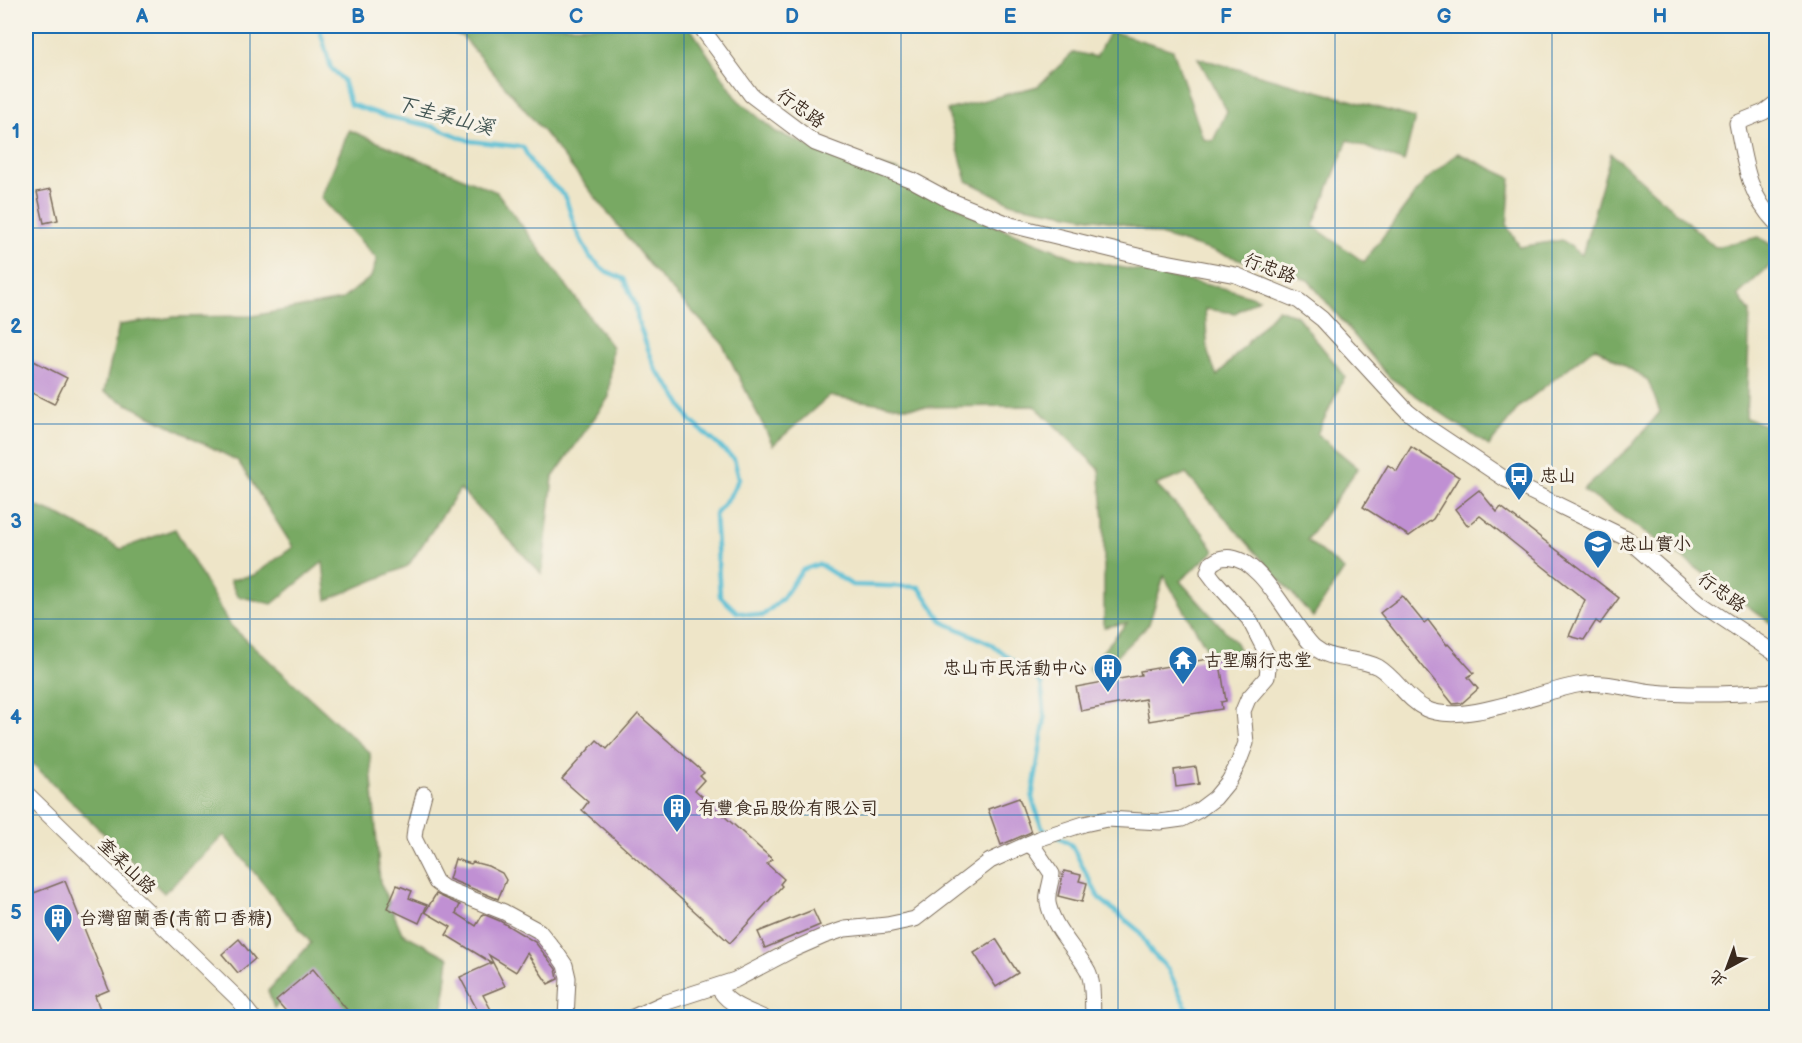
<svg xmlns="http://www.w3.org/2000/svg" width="1802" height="1043" viewBox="0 0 1802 1043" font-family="'Balsamiq Sans','LXGW WenKai TC',sans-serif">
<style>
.forest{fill:#78a964;stroke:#5a6a41;stroke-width:1.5}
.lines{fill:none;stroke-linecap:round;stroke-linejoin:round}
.stream{stroke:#56bdd3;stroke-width:4.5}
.building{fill:#c090d3}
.minor-casing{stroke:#7a6b5a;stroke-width:17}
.minor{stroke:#fff;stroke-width:15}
.grid{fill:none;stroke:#1f6fb2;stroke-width:1.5;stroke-opacity:0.55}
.labels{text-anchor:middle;stroke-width:6;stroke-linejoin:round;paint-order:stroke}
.street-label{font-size:18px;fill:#3b2a1e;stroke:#f7f3e8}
.poi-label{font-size:18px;fill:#3b2a1e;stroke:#f7f3e8;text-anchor:start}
.water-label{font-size:20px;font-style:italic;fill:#435654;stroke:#f7f3e8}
.neatline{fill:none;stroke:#1f6fb2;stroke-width:2}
.grid-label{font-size:20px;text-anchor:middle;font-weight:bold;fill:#1f6fb2}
</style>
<rect width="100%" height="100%" fill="#f7f3e8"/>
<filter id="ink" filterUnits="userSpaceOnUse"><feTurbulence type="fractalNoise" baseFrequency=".0167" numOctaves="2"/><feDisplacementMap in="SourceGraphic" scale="12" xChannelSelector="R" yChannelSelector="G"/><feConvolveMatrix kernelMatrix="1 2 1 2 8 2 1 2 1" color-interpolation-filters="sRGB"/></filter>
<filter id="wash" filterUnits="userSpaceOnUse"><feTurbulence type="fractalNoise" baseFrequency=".008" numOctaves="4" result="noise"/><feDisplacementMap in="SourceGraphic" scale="24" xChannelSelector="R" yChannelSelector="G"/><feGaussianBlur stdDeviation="1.35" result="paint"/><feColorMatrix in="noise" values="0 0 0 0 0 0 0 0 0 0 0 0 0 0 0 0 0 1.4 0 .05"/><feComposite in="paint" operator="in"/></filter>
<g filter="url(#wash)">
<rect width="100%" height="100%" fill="#eee5c8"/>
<!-- forest -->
<g class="forest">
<polygon points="422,26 689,26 738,100 776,132 809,146 899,171 979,219 1075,258 1232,290 1259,299 1235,313 1205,309 1208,353 1217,376 1278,309 1297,316 1345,376 1317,434 1358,468 1307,540 1344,570 1313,617 1186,474 1156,485 1203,533 1214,551 1180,581 1236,643 1246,663 1212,657 1164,576 1149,624 1095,677 1088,668 1127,623 1104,627 1104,519 1099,469 1035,406 903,407 829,396 773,445 722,343 653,270 543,131 462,36"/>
<polygon points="1110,31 1173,50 1203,139 1213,141 1227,111 1198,58 1415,118 1404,162 1348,140 1313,226 1364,262 1424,182 1458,153 1511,178 1507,226 1520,247 1562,240 1582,255 1611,153 1715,247 1759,237 1776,248 1776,260 1738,295 1750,312 1746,418 1776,429 1776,627 1676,553 1583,490 1632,445 1660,412 1648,380 1595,347 1519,407 1489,446 1389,377 1308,280 1123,224 1013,204 967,181 947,110 1038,86 1074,52 1096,57"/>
<polygon points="349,130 497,192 612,347 609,397 553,477 542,574 460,489 408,566 327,600 323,562 272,604 237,596 230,580 254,575 293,547 238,461 104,392 119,325 174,317 252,316 341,300 371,277 377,259 321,198"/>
<polygon points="26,502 61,516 121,549 175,529 229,624 370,753 380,882 402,933 449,958 443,1008 451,1017 318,1017 296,991 274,1008 268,991 311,943 224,835 164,893 26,757"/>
</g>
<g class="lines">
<!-- stream -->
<g class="stream">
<polyline points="319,26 331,68 343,80 350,104 385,116 435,127 470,141 523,147 534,168 565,196 576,230 590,257 605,271 624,279 636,306 638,322 656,370 671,388 691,421 734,459 739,478 732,493 715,515 720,596 737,612 762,616 782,599 802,570 819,564 852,585 919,587 943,622 991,644 1041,683 1045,718 1032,798 1042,828 1047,831"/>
<polyline points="1057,836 1071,844 1099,898 1139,931 1151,952 1168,969 1183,1001 1193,1018"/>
</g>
</g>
<g id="blocks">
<!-- building -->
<g class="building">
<polygon points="51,189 58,220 44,223 37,192"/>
<polygon points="26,357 67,378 54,404 26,390"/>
<polygon points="1411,447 1459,477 1433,519 1409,536 1363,507 1388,465 1397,471"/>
<polygon points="1479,490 1497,512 1501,507 1619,598 1600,624 1596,621 1584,640 1569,636 1585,600 1480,516 1468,526 1455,509"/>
<polygon points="1402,596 1424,623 1428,620 1447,645 1448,644 1474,673 1468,677 1478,689 1462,703 1453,704 1380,613"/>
<polygon points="1219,657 1226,701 1221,702 1222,709 1149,721 1145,699 1081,711 1076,687 1141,675 1140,671"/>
<polygon points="638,714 704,773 700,776 704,780 695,790 772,859 767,864 784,879 780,884 782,886 730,943 582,810 588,802 562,779 597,740 607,749"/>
<polygon points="1196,767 1199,784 1176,787 1174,770"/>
<polygon points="1019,798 1031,832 1001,845 988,809"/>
<polygon points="455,859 471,864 473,862 488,866 502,873 506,880 498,899 449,879"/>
<polygon points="1064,871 1081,875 1079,881 1087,883 1082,902 1058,896"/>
<polygon points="65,881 109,990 95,996 103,1017 26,1017 26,896"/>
<polygon points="397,885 412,891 409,898 427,905 419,923 387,908"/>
<polygon points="436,894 460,905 456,913 476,926 483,914 500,921 535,942 556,969 558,979 548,984 527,953 516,972 489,955 505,986 483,995 495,1017 481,1017 460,977 492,963 446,935 451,927 425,912"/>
<polygon points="813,910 820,925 765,948 758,932"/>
<polygon points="239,939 255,959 238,973 222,954"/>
<polygon points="996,939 1018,973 996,987 974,953"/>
<polygon points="313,969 353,1017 291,1017 276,1000"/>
</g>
</g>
</g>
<g filter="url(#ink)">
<use href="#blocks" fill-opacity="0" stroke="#7a6b5a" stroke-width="1.5"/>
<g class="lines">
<!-- minor casing -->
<g class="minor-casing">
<g id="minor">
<polyline points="700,26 751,95 815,143 912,180 949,200 1011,225 1150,259 1236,275 1299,301 1322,319 1408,412 1427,427 1505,479 1626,538 1701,604 1776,654"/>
<path d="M1776,103L1764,112L1737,123C1745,163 1747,193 1776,223"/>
<polyline points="26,793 238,999 253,1018"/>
<polyline points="424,794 415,829 414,838 436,882 444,888 504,912 539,931 556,952 565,965 568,978 566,1018"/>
<path d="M1028,844L1035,849L1052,874C1051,885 1045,896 1049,907C1056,932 1076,949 1088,971C1094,984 1092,1003 1093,1018"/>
<path d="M718,986C725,1004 747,1010 764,1018"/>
<path d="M631,1018L664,1003L735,980L792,950L824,936L845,929L887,925L915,919L990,861L1041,838L1084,824L1107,819L1160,822L1182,819L1199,810L1215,798L1229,781L1238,764L1246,743L1243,711L1248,699L1267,677L1269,658L1249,619L1214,580L1208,572L1211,564C1214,562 1219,558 1223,558C1260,551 1291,626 1314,647C1333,663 1357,656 1378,667C1396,678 1407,700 1426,709C1463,726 1538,692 1577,685C1604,680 1627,689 1653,692C1694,696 1736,694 1776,691"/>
</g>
</g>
<!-- minor -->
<use href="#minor" class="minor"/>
</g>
</g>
<!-- grid -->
<path class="grid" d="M250,26V1018M467,26V1018M684,26V1018M901,26V1018M1118,26V1018M1335,26V1018M1552,26V1018M26,228H1776M26,424H1776M26,619H1776M26,815H1776"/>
<!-- icons -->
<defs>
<g id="bus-pin" transform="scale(1.5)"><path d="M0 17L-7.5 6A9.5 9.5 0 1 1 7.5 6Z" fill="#1f6fb2" stroke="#f7f3e8"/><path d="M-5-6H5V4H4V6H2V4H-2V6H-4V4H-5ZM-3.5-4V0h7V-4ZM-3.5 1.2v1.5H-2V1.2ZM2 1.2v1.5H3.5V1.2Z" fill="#fff"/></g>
<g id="school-pin" transform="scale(1.5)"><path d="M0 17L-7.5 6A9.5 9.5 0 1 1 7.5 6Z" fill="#1f6fb2" stroke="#f7f3e8"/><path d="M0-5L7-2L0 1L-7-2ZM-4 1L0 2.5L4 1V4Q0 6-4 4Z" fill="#fff"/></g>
<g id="temple-pin" transform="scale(1.5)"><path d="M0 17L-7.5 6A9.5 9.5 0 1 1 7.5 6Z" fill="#1f6fb2" stroke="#f7f3e8"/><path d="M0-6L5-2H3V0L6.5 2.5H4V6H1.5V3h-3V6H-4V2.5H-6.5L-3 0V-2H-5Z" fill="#fff"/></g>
<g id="building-pin" transform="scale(1.5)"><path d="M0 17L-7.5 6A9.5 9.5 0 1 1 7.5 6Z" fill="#1f6fb2" stroke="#f7f3e8"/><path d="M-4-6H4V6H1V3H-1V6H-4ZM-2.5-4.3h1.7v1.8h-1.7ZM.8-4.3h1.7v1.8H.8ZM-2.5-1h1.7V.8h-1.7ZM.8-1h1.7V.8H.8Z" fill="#fff"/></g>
</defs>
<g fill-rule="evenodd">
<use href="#bus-pin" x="1519" y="476"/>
<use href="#school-pin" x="1598" y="544"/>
<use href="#temple-pin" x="1183" y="660"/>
<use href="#building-pin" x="1108" y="668"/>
<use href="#building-pin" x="677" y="808"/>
<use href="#building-pin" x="58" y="918"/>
</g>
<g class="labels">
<!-- street labels -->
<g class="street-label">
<text transform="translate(801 108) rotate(36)" y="6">行忠路</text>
<text transform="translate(1270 268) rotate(21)" y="6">行忠路</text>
<text transform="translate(1722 592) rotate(36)" y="6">行忠路</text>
<text transform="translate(127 866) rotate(44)" y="6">奎柔山路</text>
</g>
<!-- poi labels -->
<g class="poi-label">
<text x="1540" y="482">忠山</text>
<text x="1619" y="550">忠山實小</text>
<text x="1204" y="666">古聖廟行忠堂</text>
<text x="1087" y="674" text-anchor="end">忠山市民活動中心</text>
<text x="698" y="814">有豐食品股份有限公司</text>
<text x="79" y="924">台灣留蘭香(青箭口香糖)</text>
</g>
<!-- water labels -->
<g class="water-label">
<text transform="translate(445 115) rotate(15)" y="7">下圭柔山溪</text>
</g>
</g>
<!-- margin -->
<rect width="1802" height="1043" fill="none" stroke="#f7f3e8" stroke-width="66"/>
<!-- north arrow -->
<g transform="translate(1727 968) rotate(221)" stroke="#f7f3e8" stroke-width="4.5" paint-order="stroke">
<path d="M0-4.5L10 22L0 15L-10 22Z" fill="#3b2a1e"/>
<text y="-9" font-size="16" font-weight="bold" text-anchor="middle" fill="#3b2a1e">北</text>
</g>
<rect x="33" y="33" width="1736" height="977" class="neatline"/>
<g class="grid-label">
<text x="142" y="23">A</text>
<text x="358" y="23">B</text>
<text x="576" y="23">C</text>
<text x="792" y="23">D</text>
<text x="1010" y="23">E</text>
<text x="1226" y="23">F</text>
<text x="1444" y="23">G</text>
<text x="1660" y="23">H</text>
<text x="16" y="138">1</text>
<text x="16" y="333">2</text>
<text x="16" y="528">3</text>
<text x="16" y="724">4</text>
<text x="16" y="919">5</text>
</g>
</svg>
